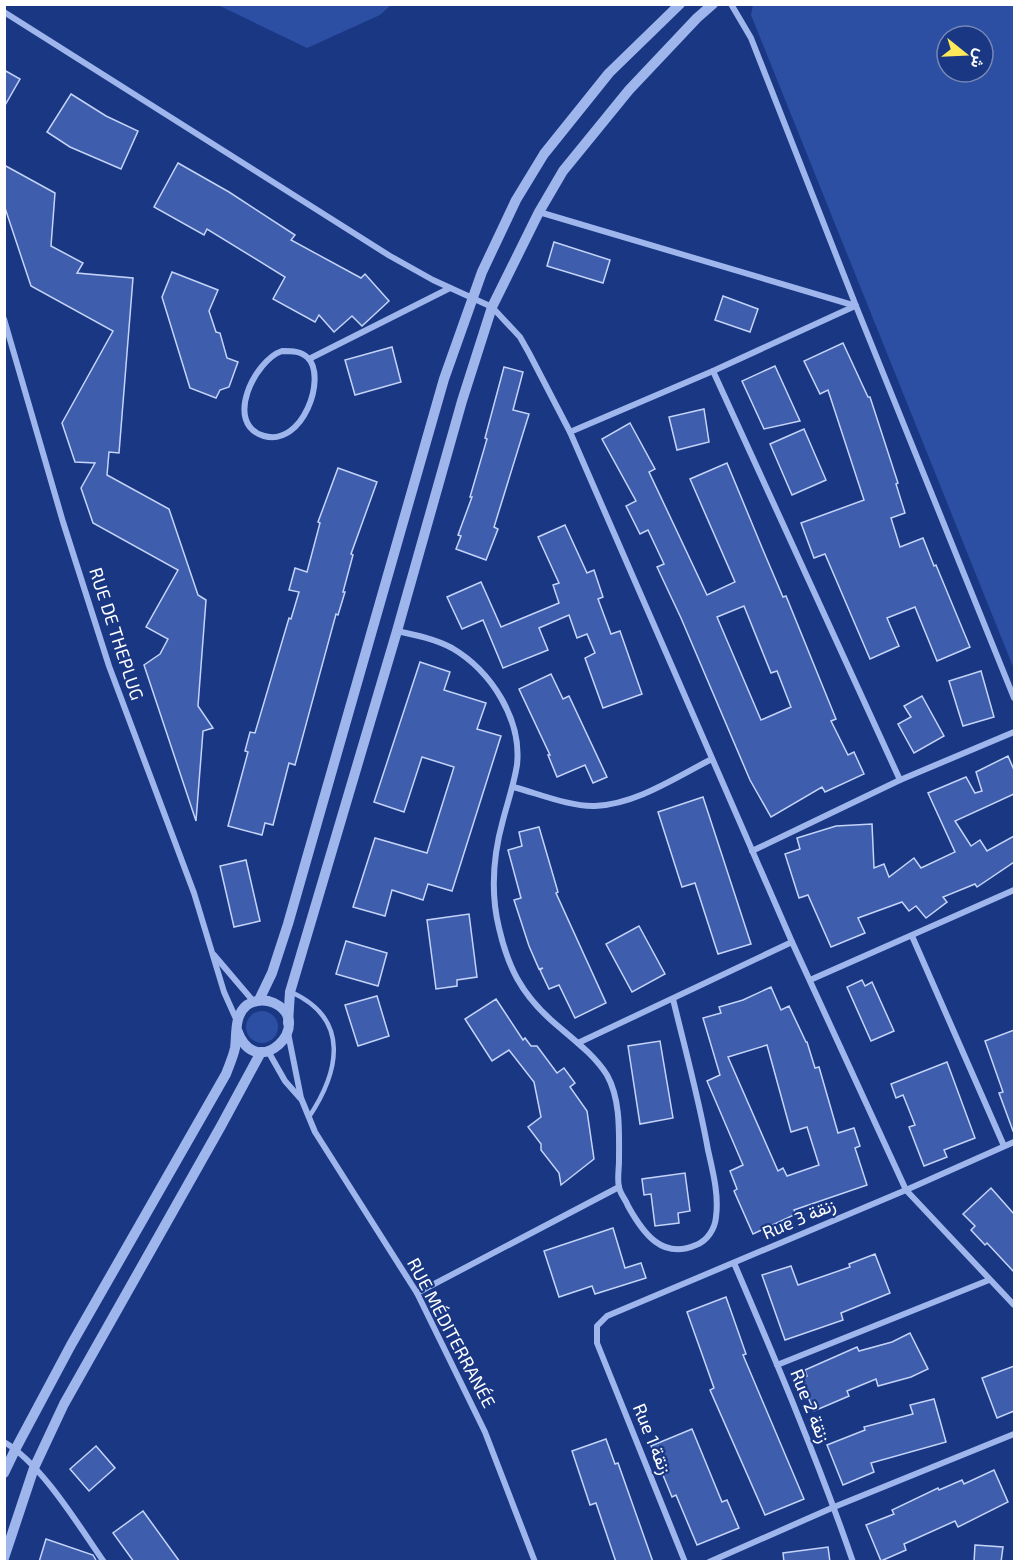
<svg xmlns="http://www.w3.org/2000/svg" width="1019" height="1566" viewBox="0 0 1019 1566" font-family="'Exo 2',Vazirmatn,sans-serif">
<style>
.green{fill:#2c4fa3;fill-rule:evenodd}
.building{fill:#3e5dac;stroke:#c4d4f9;stroke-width:1.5;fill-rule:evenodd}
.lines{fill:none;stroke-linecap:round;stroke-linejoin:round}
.service{stroke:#9fb6ec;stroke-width:4.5}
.minor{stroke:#9fb6ec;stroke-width:6}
.tertiary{stroke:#9fb6ec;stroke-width:10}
.labels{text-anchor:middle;stroke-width:4.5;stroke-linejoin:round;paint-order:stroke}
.street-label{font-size:18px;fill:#fff;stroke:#1a3784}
</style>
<rect width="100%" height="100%" fill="#1a3784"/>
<!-- green -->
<g class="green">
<polygon points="218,5 391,4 391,5 380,15 307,48"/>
<path d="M753,5H1014V669L751,15ZM947,36H983V72H947Z"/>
<circle cx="262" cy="1027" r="16"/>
</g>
<!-- building -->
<g class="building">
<polygon points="4,70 20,79 4,107"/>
<polygon points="71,94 106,116 138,131 121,169 70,147 47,132"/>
<polygon points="178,163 229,192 295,235 291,240 361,278 365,274 389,301 362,326 352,316 334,332 319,315 315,322 273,299 285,277 207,229 204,235 154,207"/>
<polygon points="4,165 55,193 51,246 83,263 77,273 133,278 119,453 109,452 107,475 169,509 198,595 206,600 198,706 213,728 203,731 196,821 144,665 160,654 168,639 146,627 178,570 93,523 81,488 95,463 75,462 62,423 113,331 31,286 4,205"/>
<polygon points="554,242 610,260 603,283 547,266"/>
<polygon points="172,272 218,290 209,311 216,332 220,333 227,358 238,362 229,387 220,390 216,398 190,388 162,297"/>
<polygon points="723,296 758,309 750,332 715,320"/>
<polygon points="843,343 868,397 870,397 898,483 896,484 905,513 891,518 900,547 923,538 934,566 936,565 970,647 937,661 915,607 887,618 899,646 870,659 825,554 814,558 801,523 864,500 828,390 820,394 804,361"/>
<polygon points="392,347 401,382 355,395 345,360"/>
<polygon points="775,366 800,421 764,429 742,381"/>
<polygon points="504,367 523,372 513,410 529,414 494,527 498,529 486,560 456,549 461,536 458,535 472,497 470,497 487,439 485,438"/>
<polygon points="704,409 709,442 677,450 669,417"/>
<path d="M630,423L655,469L649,472L707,595L735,582L690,479L727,463L763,550L783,597L786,596L836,719L831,721L848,755L854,752L864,774L825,792L822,787L771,817L750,780L681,618L657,567L664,564L648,530L640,534L626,506L636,501L602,439ZM744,606L771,673L777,671L791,707L761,720L717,617Z"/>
<polygon points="804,429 826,480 792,495 770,444"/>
<polygon points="338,468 377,482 351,554 353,555 343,592 345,592 338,615 336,614 295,765 289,763 273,825 265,823 262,835 228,826 248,752 245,751 250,732 255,733 289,618 291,619 299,592 289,590 295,568 307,572 320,523 318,522"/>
<polygon points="565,525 587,573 594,570 603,597 598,599 611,634 620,631 642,694 603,708 585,658 595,653 587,634 577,638 569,615 539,628 548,650 503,668 483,620 462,629 447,597 481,582 501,627 559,603 553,585 559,583 538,537"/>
<polygon points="420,662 450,672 444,690 486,703 477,729 501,736 452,891 428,884 423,900 392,890 385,916 353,907 375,838 427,853 454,767 422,757 404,812 374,802"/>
<polygon points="981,671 994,717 963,726 949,681"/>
<polygon points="551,674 563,699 569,696 607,777 593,783 585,765 557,777 548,755 550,755 519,689"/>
<polygon points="922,696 944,736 914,753 898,724 911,717 904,706"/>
<polygon points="1008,756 1014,770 1014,794 955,821 971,846 980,840 987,851 1014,836 1014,862 977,887 975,884 943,897 947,902 926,918 916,906 909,911 902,902 858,918 865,933 831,947 808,895 799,898 785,854 800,849 797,838 836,826 872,824 874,868 884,864 889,877 914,858 921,868 955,852 928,793 966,777 975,793 982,791 976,772"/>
<polygon points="703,797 751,944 718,954 695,883 682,887 658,812"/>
<polygon points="539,827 558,892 556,893 606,1003 575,1018 559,985 549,989 540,970 543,968 539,969 529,946 514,900 521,898 508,850 522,846 519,832"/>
<polygon points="246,860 260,921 234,927 220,866"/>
<polygon points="469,914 477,977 457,980 457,986 436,989 427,920"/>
<polygon points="639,926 665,974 632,992 606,944"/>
<polygon points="346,941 387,953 378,986 336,974"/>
<polygon points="862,980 865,986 872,982 894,1031 871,1041 847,987"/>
<path d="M771,987L781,1010L789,1006L806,1042H807L815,1068L819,1067L838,1133L854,1128L860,1146L855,1148L867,1185L794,1210L796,1214L753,1234L734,1191L737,1189L730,1171L743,1165L707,1081L720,1075L703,1018L721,1013L719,1007L743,1000ZM767,1045L791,1132L807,1127L819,1165L787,1176L783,1168L778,1171L728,1057Z"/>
<polygon points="377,996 389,1036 358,1046 345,1005"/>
<polygon points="496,999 523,1040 525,1038 531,1046 537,1046 557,1073 564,1068 575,1083 570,1087 587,1111 594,1159 561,1185 559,1173 541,1150 541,1144 528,1127 541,1117 534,1082 509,1050 492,1061 465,1019"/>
<polygon points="1014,1030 1014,1130 1013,1131 999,1093 1003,1092 985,1041"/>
<polygon points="660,1041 673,1118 640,1124 628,1046"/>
<polygon points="947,1062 975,1138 944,1150 947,1157 924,1166 909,1127 915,1125 903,1095 896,1098 891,1084"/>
<polygon points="685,1173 690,1211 678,1213 679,1223 655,1226 651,1194 644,1195 642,1179"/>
<polygon points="991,1188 1014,1214 1014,1272 987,1243 985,1245 971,1230 975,1226 963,1214"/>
<polygon points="613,1228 625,1268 641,1263 646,1278 595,1294 592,1286 559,1297 544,1251"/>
<polygon points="875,1254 890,1293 841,1313 843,1320 785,1340 762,1275 791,1266 798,1285 850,1267 849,1264"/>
<polygon points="726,1297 746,1354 743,1355 804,1499 765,1515 710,1390 714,1388 687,1312"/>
<polygon points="910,1333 928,1369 911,1377 878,1386 876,1379 847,1391 849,1396 814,1411 800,1379 807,1376 805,1370 857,1347 859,1351 892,1342"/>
<polygon points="1014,1366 1014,1411 997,1418 982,1378"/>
<polygon points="934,1399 946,1442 871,1463 874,1472 843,1485 827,1445 865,1430 864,1427 913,1414 910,1405"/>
<polygon points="692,1429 722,1502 727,1500 739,1528 697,1545 676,1495 672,1497 651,1446"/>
<polygon points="606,1439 615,1464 618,1463 653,1562 616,1562 596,1503 590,1505 572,1451"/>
<polygon points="96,1446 115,1468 89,1491 70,1469"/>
<polygon points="994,1470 1008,1502 958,1527 955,1521 904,1544 906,1550 881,1561 866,1525 894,1514 892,1510 938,1488 939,1490 962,1480 964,1484"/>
<polygon points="143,1511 180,1562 134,1562 113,1533"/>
<polygon points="46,1539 93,1555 97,1562 39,1562"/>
<polygon points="975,1545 1003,1547 1001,1562 974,1562"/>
<polygon points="828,1547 830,1562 784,1562 783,1553"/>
</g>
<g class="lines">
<!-- service -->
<path class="service" d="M291,992C351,1019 339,1072 309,1117"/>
<!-- minor -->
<g class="minor">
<polyline points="731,4 751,38 856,306 1014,698"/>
<polyline points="4,12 390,256 433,280 492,307 520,337 529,353 570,432 792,942 906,1190 1014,1305"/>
<polyline points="539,212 856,306"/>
<polyline points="4,319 63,522 109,666 194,893 224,992 237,1021"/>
<path d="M282,351C292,351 301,351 308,358C327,377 303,447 264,436C223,424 255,360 282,351Z"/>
<polyline points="309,359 450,288"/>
<polyline points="713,371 900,780"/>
<polyline points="570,432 713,371 855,306"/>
<path d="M397,631C416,635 435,639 452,648C491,671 522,719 517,765C514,784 508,801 503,820C493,856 490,891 499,928C508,967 521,993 551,1020C570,1037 593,1053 607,1075C621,1100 619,1134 619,1161C619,1169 617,1180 619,1187C620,1194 626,1200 628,1206C643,1233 662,1260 696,1245C707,1241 715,1229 716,1217C719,1195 713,1172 708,1150C699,1099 685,1049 673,999"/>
<path d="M513,787C537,793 570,807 595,806C637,804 676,777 712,759"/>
<polyline points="752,851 900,780 1014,732"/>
<polyline points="912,936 1004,1146"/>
<polyline points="214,955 254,1002"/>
<polyline points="810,980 1014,890"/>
<polyline points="288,1033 301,1098 315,1132 417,1293 485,1432 535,1562"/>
<polyline points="578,1043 792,942"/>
<polyline points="268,1051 285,1081 300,1098"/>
<path d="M734,1263C776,1361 818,1460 853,1562"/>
<polyline points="417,1293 619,1187"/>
<polyline points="777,1365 989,1280"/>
<path d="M4,1442C41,1463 79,1526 104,1562"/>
<polyline points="685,1562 597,1343 597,1326 607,1316 906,1190 1014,1142"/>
<polyline points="709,1562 834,1507 1014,1434"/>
</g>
<!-- tertiary -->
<g class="tertiary">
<polyline points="259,1000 272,973 288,924 444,379 482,272 516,200 544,154 609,73 680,4"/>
<polyline points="288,1023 290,992 397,631 462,401 492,307 539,212 563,171 629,90 697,18 713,4"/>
<path d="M4,1473L16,1448L71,1345L226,1074C229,1066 233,1057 235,1048C237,1034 234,1015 247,1005C255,1000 265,999 274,1003C317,1023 256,1085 237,1030"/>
<polyline points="4,1558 34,1468 64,1404 221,1126 261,1052"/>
</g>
</g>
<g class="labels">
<!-- street labels -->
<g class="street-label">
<text transform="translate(116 634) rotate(72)" y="6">RUE DE THEPLUG</text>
<text transform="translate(799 1219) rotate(-23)" y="6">Rue 3 زنقة</text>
<text transform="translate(451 1333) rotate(62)" y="6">RUE MÉDITERRANÉE</text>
<text transform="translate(810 1406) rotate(68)" y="6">Rue 2 زنقة</text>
<text transform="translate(652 1439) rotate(68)" y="6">Rue 1 زنقة</text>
</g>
</g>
<!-- border -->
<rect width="1019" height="1566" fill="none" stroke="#ffffff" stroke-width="12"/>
<!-- north arrow -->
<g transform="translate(965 54) rotate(108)"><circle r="28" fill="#1a3784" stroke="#7687b5" stroke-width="1.5"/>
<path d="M0-4.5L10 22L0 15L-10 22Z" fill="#fee95b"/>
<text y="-9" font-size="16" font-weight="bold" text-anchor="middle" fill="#ffffff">ش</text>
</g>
</svg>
